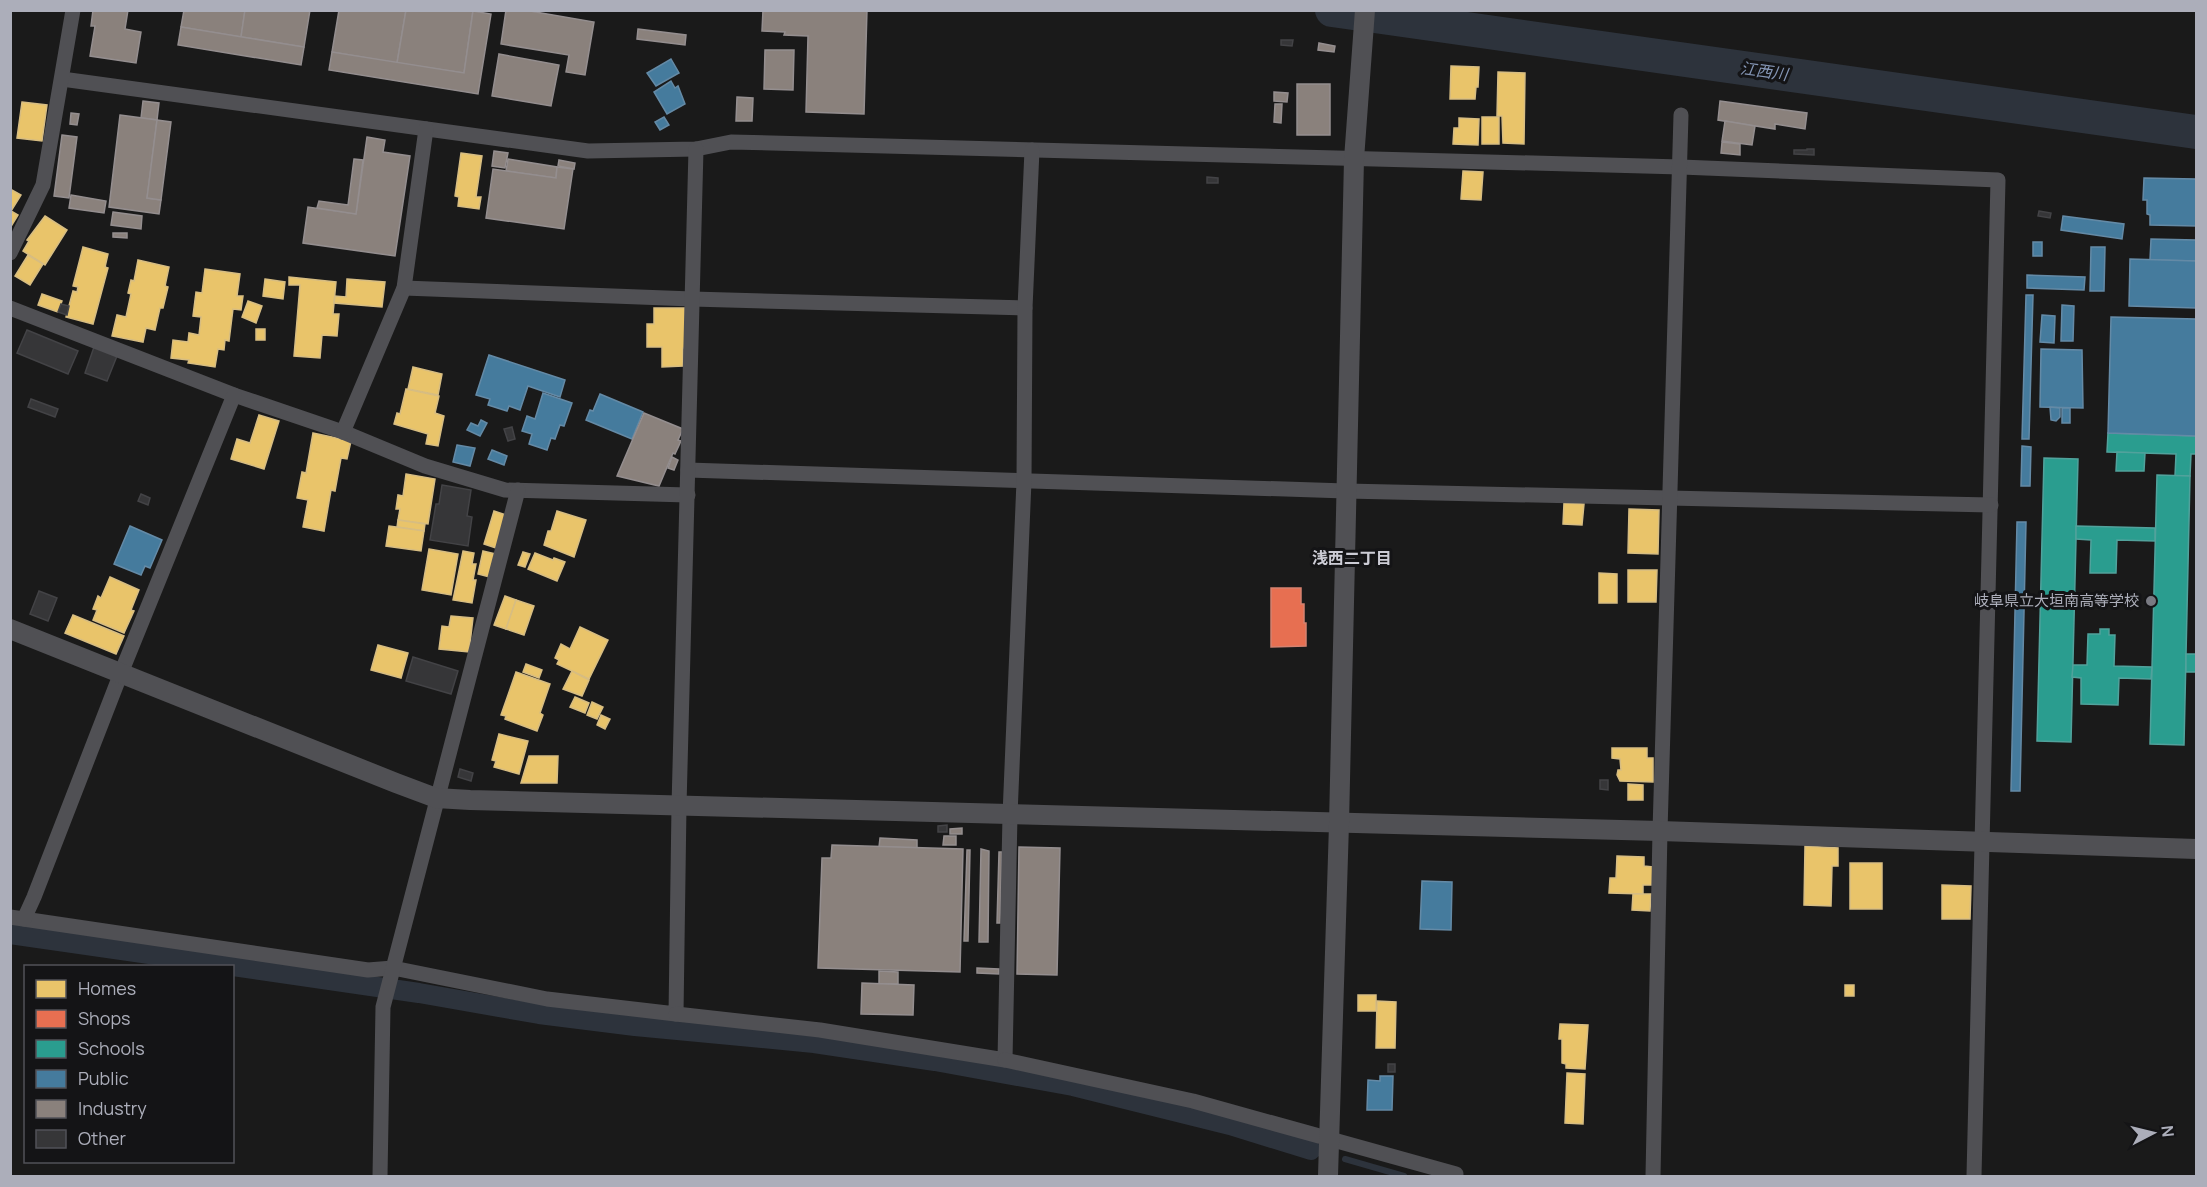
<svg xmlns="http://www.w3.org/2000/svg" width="2207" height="1187" viewBox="0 0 2207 1187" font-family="Manrope,'Noto Sans JP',sans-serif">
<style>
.homes{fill:#e9c46a;stroke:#d7bd82;stroke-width:1.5}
.shops{fill:#e76f51;stroke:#d58270;stroke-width:1.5}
.schools{fill:#2a9d8f;stroke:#51a29c;stroke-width:1.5}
.public{fill:#457b9d;stroke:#648aa6;stroke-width:1.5}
.industry{fill:#8a817c;stroke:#948e8f;stroke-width:1.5}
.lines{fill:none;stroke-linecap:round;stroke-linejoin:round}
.stream{stroke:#2d333c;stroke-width:6}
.canal{stroke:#2d333c;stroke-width:20}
.river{stroke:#2d333c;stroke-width:34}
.building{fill:#363638;stroke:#434346;stroke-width:1.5}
.minor{stroke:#505054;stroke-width:15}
.tertiary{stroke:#505054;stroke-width:20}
.poi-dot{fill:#797a82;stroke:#141416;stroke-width:2}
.labels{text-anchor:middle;stroke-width:6;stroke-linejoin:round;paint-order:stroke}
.poi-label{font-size:15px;fill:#acaeba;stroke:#141416;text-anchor:end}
.water-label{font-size:16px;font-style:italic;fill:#8495b4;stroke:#141416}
.neighbourhood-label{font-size:16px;font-weight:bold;fill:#cdcdd6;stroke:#141416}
</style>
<rect width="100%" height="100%" fill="#1a1a1a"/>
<!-- homes -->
<g class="homes">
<polygon points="1451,66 1479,67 1478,87 1476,87 1475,99 1450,99"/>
<polygon points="1498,72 1525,73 1524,144 1503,143 1502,116 1497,116"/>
<polygon points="22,102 47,105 42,141 17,138"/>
<rect x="1482" y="117" width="17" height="27"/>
<polygon points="1459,118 1479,119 1478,145 1453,144 1454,128 1459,128"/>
<polygon points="461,153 482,156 476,197 481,197 479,209 458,206 459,197 455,196"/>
<polygon points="1463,171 1483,172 1481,200 1461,199"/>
<polygon points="10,189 21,195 11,211 18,215 10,228"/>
<polygon points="45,216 67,230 45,265 23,251 29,241 27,240"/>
<polygon points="83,247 108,254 105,267 108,268 93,324 66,317 73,291 77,292 78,287 73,286"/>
<polygon points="28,255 43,264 30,285 15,276"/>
<polygon points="138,260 169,267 165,286 168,287 163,308 160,308 155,330 146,328 143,342 112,336 117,315 126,317 131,294 128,293 131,280 134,281"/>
<polygon points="205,269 240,274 237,296 243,296 241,310 233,309 229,341 225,340 224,350 218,349 215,367 188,363 189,360 171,358 173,340 188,342 189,333 199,335 201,317 193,316 196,292 202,293"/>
<polygon points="289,277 336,282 333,314 339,314 337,336 322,335 320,358 294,356 300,285 289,285"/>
<polygon points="265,279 285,282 283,299 263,296"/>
<polygon points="347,279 385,282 382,307 334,303 335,296 346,297"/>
<polygon points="42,294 62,301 58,312 38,305"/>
<polygon points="248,301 262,306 256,323 242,317"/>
<polygon points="654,308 685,308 685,348 683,348 683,366 662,367 662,347 647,347 647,324 654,324"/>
<rect x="256" y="329" width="9" height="11"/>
<polygon points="413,367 442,374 438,395 408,389"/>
<polygon points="406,389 439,396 435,413 444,416 438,446 426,444 428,434 394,424 397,413 400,414"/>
<polygon points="259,415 279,421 264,469 231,459 237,439 250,443"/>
<polygon points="313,433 351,441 347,459 341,458 335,491 331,490 324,531 303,527 308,500 297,498 302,472 306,473"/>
<polygon points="406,474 435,479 428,524 398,520 400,509 396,509 398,495 403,496"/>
<polygon points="1564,503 1584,504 1582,525 1563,524"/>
<polygon points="1629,509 1659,510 1658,554 1628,553"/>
<polygon points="494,511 506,515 496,548 484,544"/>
<polygon points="557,511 586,520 574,557 544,545 548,531 551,531"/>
<polygon points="398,520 425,524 424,531 397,527"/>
<polygon points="389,526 424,531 421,551 386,546"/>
<polygon points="429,549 458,554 451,595 422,590"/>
<polygon points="463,551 474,553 472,564 476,564 473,580 476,580 472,603 453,600"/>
<polygon points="483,551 496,554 490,577 478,574"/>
<polygon points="523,552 530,554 525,567 518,565"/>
<polygon points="535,553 553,560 554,558 565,562 557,581 528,569"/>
<polygon points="1628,570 1657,570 1656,602 1628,602"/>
<polygon points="1599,573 1617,574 1617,603 1599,603"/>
<polygon points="110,577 139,590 131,610 134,611 124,633 93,620 97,610 93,609 98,596 101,598"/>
<polygon points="505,596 516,600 506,629 494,625"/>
<polygon points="516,600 534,606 524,635 506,629"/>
<polygon points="73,615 124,636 116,654 65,633"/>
<polygon points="451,616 473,618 469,652 439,649 442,626 449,627"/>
<polygon points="580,627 608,640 589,679 557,664 559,660 555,658 561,644 570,649"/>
<polygon points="378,645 408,653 401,678 371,670"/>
<polygon points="526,664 542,670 539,678 523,672"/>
<polygon points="572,671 589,680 582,696 563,689"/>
<polygon points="516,672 550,684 540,713 543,715 537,731 505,719 506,716 501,715"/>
<polygon points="575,697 589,703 585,713 570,707"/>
<polygon points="592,702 603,707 597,719 587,715"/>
<polygon points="601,715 610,719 605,729 597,725"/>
<polygon points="499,734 528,741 519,774 494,767 496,761 492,760"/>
<polygon points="1612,748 1647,748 1647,758 1653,758 1653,782 1620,781 1617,775 1618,770 1621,770 1620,759 1612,758"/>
<polygon points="529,756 558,756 557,783 521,783"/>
<polygon points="1628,784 1643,785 1643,800 1628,800"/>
<polygon points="1805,846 1838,848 1838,866 1832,866 1831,906 1804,905"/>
<polygon points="1617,856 1644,857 1644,866 1653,867 1652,885 1643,885 1643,894 1609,893 1610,878 1616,878"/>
<rect x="1850" y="863" width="32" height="46"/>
<polygon points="1942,885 1971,886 1970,919 1942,919"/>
<polygon points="1633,894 1651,894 1650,911 1632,910"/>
<rect x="1845" y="985" width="9" height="11"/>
<rect x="1358" y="995" width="18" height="16"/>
<polygon points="1377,1001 1396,1002 1395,1048 1376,1048"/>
<polygon points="1560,1024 1588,1025 1585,1069 1566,1068 1566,1064 1562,1063 1562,1039 1559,1039"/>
<polygon points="1567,1073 1585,1074 1583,1124 1565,1123"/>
</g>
<!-- shops -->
<polygon class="shops" points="1271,588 1301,588 1301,604 1304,604 1304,623 1306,623 1306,646 1271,647"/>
<!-- schools -->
<g class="schools">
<polygon points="2108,433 2196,436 2196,454 2191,454 2190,476 2175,476 2176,454 2107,452"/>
<polygon points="2117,452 2145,453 2144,471 2116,471"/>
<polygon points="2044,458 2078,459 2071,742 2037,741"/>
<polygon points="2157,475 2190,476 2184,745 2150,744"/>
<polygon points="2076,526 2155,528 2155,541 2117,540 2116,573 2090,573 2091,540 2076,539"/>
<polygon points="2100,629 2109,629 2109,635 2115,635 2114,666 2152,667 2151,679 2119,678 2118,705 2081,704 2081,678 2072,677 2073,665 2087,665 2088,634 2100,634"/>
<rect x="2186" y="654" width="10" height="18"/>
</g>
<!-- public -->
<g class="public">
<polygon points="671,59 679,73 656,86 647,73"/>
<polygon points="671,81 675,88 678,86 685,104 667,114 654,92"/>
<polygon points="664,117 669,125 660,130 655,122"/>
<polygon points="2144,178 2196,179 2196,226 2150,225 2150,215 2147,214 2147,200 2143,200"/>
<polygon points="2063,216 2124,224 2122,239 2061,230"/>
<polygon points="2151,239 2196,240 2196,261 2150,260"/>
<rect x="2033" y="242" width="9" height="14"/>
<polygon points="2091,247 2105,247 2104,291 2090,291"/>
<polygon points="2130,259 2196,261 2196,308 2129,306"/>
<polygon points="2027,275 2085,277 2084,290 2027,288"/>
<polygon points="2026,295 2033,295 2029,439 2022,439"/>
<polygon points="2062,305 2074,306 2073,341 2061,341"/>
<polygon points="2042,315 2055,316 2054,343 2040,342"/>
<polygon points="2111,317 2196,319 2196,436 2108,433"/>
<polygon points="2041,349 2082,350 2083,408 2040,407"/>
<polygon points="489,355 565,380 560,397 528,386 520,410 509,406 507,411 488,405 490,399 476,395"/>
<polygon points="543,393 572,403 564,426 560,425 555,439 551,438 547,450 529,444 532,434 522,431 527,416 535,419"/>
<polygon points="600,394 643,412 632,439 586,420 590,410 593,411"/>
<polygon points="2050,407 2060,408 2060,417 2056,421 2051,420"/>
<rect x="2062" y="408" width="8" height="15"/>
<polygon points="481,420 487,423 480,436 467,430 471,423 478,426"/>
<polygon points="457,445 475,448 470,466 453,462"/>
<polygon points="2022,446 2031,447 2030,486 2021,486"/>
<polygon points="492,450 507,456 504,465 488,459"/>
<polygon points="2017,522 2026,522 2020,791 2011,791"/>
<polygon points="130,526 162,540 150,568 145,566 141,575 114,564"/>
<polygon points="1422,881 1452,882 1451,930 1420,929"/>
<polygon points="1380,1076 1393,1076 1392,1110 1367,1110 1368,1080 1380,1081"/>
</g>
<!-- industry -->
<g class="industry">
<polygon points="93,10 128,10 125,29 141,32 136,63 90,56 95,26 91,26"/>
<polygon points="184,10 245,10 241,37 181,27"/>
<polygon points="245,10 310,10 304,47 241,37"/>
<polygon points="339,10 406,10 397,63 332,52"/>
<polygon points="406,10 473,10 464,73 397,63"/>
<polygon points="506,10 524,10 594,22 585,75 566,72 569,55 501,44"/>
<polygon points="763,10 867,10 864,114 806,112 808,36 784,35 785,32 762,31"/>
<polygon points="473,11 491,14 478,94 329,70 332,52 464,73"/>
<polygon points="181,27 304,47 301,65 178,45"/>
<polygon points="638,29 686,35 685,45 637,39"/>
<polygon points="1319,43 1335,46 1334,52 1318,50"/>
<polygon points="765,50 794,50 793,90 764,89"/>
<polygon points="499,54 559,65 551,106 492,96"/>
<rect x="1297" y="84" width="33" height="51"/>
<polygon points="1274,92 1288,93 1287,102 1274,101"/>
<polygon points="737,97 753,98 752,121 736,121"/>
<polygon points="143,101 159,103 157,120 141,118"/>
<polygon points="1720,101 1807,113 1805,129 1775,124 1775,129 1718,120"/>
<polygon points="1275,104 1282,104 1281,123 1274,122"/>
<polygon points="71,113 79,114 77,125 70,124"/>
<polygon points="120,115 157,120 147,198 161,200 159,214 109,207"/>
<polygon points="157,120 171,122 161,200 147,198"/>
<polygon points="1725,121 1755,126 1752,145 1722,141"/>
<polygon points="62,135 77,137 69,198 54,196"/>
<polygon points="367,137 385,140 383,152 410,156 395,256 303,243 308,207 356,214"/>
<polygon points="1722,142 1740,144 1740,155 1721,153"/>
<polygon points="494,151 508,153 505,168 492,166"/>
<polygon points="354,159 363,160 356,214 317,208 319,201 348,205"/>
<polygon points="508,159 557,167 556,178 506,171"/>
<polygon points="559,160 575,163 574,169 558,166"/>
<polygon points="557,167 573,169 564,229 486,218 493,169 556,178"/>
<polygon points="71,195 106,201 104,213 69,208"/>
<polygon points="113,212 142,216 141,229 111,225"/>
<polygon points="113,233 127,233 127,238 113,237"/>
<polygon points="644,413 683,429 678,440 681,441 675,454 673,453 659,486 617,476"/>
<polygon points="672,457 678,460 674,470 668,468"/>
<polygon points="962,828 962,834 950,834 950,829"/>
<polygon points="944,836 956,836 956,845 943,845"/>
<polygon points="880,838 917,840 917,848 879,847"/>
<polygon points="832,845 963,849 960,972 818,968 822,858 831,858"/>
<polygon points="1019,847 1060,848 1057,975 1017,974"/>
<polygon points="981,849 989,851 988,942 979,942"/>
<polygon points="967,850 970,850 968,941 964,941"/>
<polygon points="999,852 1002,852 1000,923 997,923"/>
<polygon points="977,968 999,969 999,974 977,973"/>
<polygon points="879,971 898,972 898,984 879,984"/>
<polygon points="862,983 914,985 913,1015 861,1014"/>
</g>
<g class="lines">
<!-- stream -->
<polyline class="stream" points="1345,1159 1404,1176"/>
<!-- canal -->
<polyline class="canal" points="10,934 419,993 539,1014 635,1026 814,1043 935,1061 1073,1086 1230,1125 1311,1150"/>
<!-- river -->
<polyline class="river" points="1332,10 2196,132"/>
</g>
<!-- building -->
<g class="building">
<polygon points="1281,40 1293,40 1292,46 1281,45"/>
<polygon points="1807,149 1814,149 1814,155 1794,154 1794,150 1807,150"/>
<polygon points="1207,177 1218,178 1218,183 1207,183"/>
<polygon points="2039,211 2051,213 2050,218 2038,216"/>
<polygon points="61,304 69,306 67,315 58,312"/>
<polygon points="27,330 78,351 68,374 17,353"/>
<polygon points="94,347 117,356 107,381 85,373"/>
<polygon points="31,399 58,409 55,417 28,407"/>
<polygon points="512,427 515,439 508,441 504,429"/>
<polygon points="442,485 471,490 467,516 472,517 468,546 430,540 436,504 439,504"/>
<polygon points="141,494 150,498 148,505 138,501"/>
<polygon points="39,591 57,598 48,621 30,614"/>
<polygon points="413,657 458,671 451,694 406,681"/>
<polygon points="460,769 473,773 471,781 458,777"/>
<polygon points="1600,780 1608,780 1608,790 1600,789"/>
<polygon points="947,825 947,832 938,832 938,826"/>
<rect x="1388" y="1064" width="7" height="8"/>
</g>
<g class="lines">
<!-- minor -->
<g class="minor">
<polyline points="62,79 588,151 696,149 731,142 1681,167 1998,180 1974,1176"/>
<polyline points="10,253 43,185 73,10"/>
<polyline points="404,288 692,299 1025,308"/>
<polyline points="10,308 234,395 343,432 425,466 505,490 688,495"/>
<polyline points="343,432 404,288 426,129"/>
<polyline points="688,470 1346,491 1991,505"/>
<polyline points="10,917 368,970 393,968 547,999 676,1014 679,806 696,149"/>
<polyline points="24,919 34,897 121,673 234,395"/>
<polyline points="676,1014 820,1030 1005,1060 1010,815 1024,481 1025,308 1032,150"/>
<polyline points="1005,1060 1193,1101 1456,1174"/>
<polyline points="380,1176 383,1007 518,490"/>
<polyline points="1653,1176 1660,831 1681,115"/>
</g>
<!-- tertiary -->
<g class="tertiary">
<polyline points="10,629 396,783 436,798 470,800 1660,831 2196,849"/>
<polyline points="1328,1176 1339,824 1354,159 1365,10"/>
</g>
</g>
<!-- markers -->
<circle class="poi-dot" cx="2151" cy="601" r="6"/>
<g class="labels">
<!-- poi labels -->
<g class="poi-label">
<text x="2139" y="606">岐阜県立大垣南高等学校</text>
</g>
<!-- water labels -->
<g class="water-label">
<text transform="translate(1764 71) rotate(8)" y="6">江西川</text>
</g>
<!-- neighbourhood labels -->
<g class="neighbourhood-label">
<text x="1352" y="564">浅西二丁目</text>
</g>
</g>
<!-- border -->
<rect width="2207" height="1187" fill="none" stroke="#acaeba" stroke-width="24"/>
<!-- legend -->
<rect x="24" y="965" width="210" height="198" fill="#141416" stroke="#515258" stroke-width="1.5"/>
<rect x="36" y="980" width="30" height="18" fill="#e9c46a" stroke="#515258" stroke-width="1.5"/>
<text x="78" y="995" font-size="18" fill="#acaeba">Homes</text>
<rect x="36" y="1010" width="30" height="18" fill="#e76f51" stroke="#515258" stroke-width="1.5"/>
<text x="78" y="1025" font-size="18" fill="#acaeba">Shops</text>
<rect x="36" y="1040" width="30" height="18" fill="#2a9d8f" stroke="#515258" stroke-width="1.5"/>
<text x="78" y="1055" font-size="18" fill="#acaeba">Schools</text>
<rect x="36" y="1070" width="30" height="18" fill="#457b9d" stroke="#515258" stroke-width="1.5"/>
<text x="78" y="1085" font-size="18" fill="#acaeba">Public</text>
<rect x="36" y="1100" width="30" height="18" fill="#8a817c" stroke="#515258" stroke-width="1.5"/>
<text x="78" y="1115" font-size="18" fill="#acaeba">Industry</text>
<rect x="36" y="1130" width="30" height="18" fill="#363638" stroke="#515258" stroke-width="1.5"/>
<text x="78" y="1145" font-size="18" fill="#acaeba">Other</text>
<!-- north arrow -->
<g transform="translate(2153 1133) rotate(83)" stroke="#141416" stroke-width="4.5" paint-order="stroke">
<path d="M0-4.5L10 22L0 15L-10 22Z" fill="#acaeba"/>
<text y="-9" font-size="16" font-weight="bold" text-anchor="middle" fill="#acaeba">N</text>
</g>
</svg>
